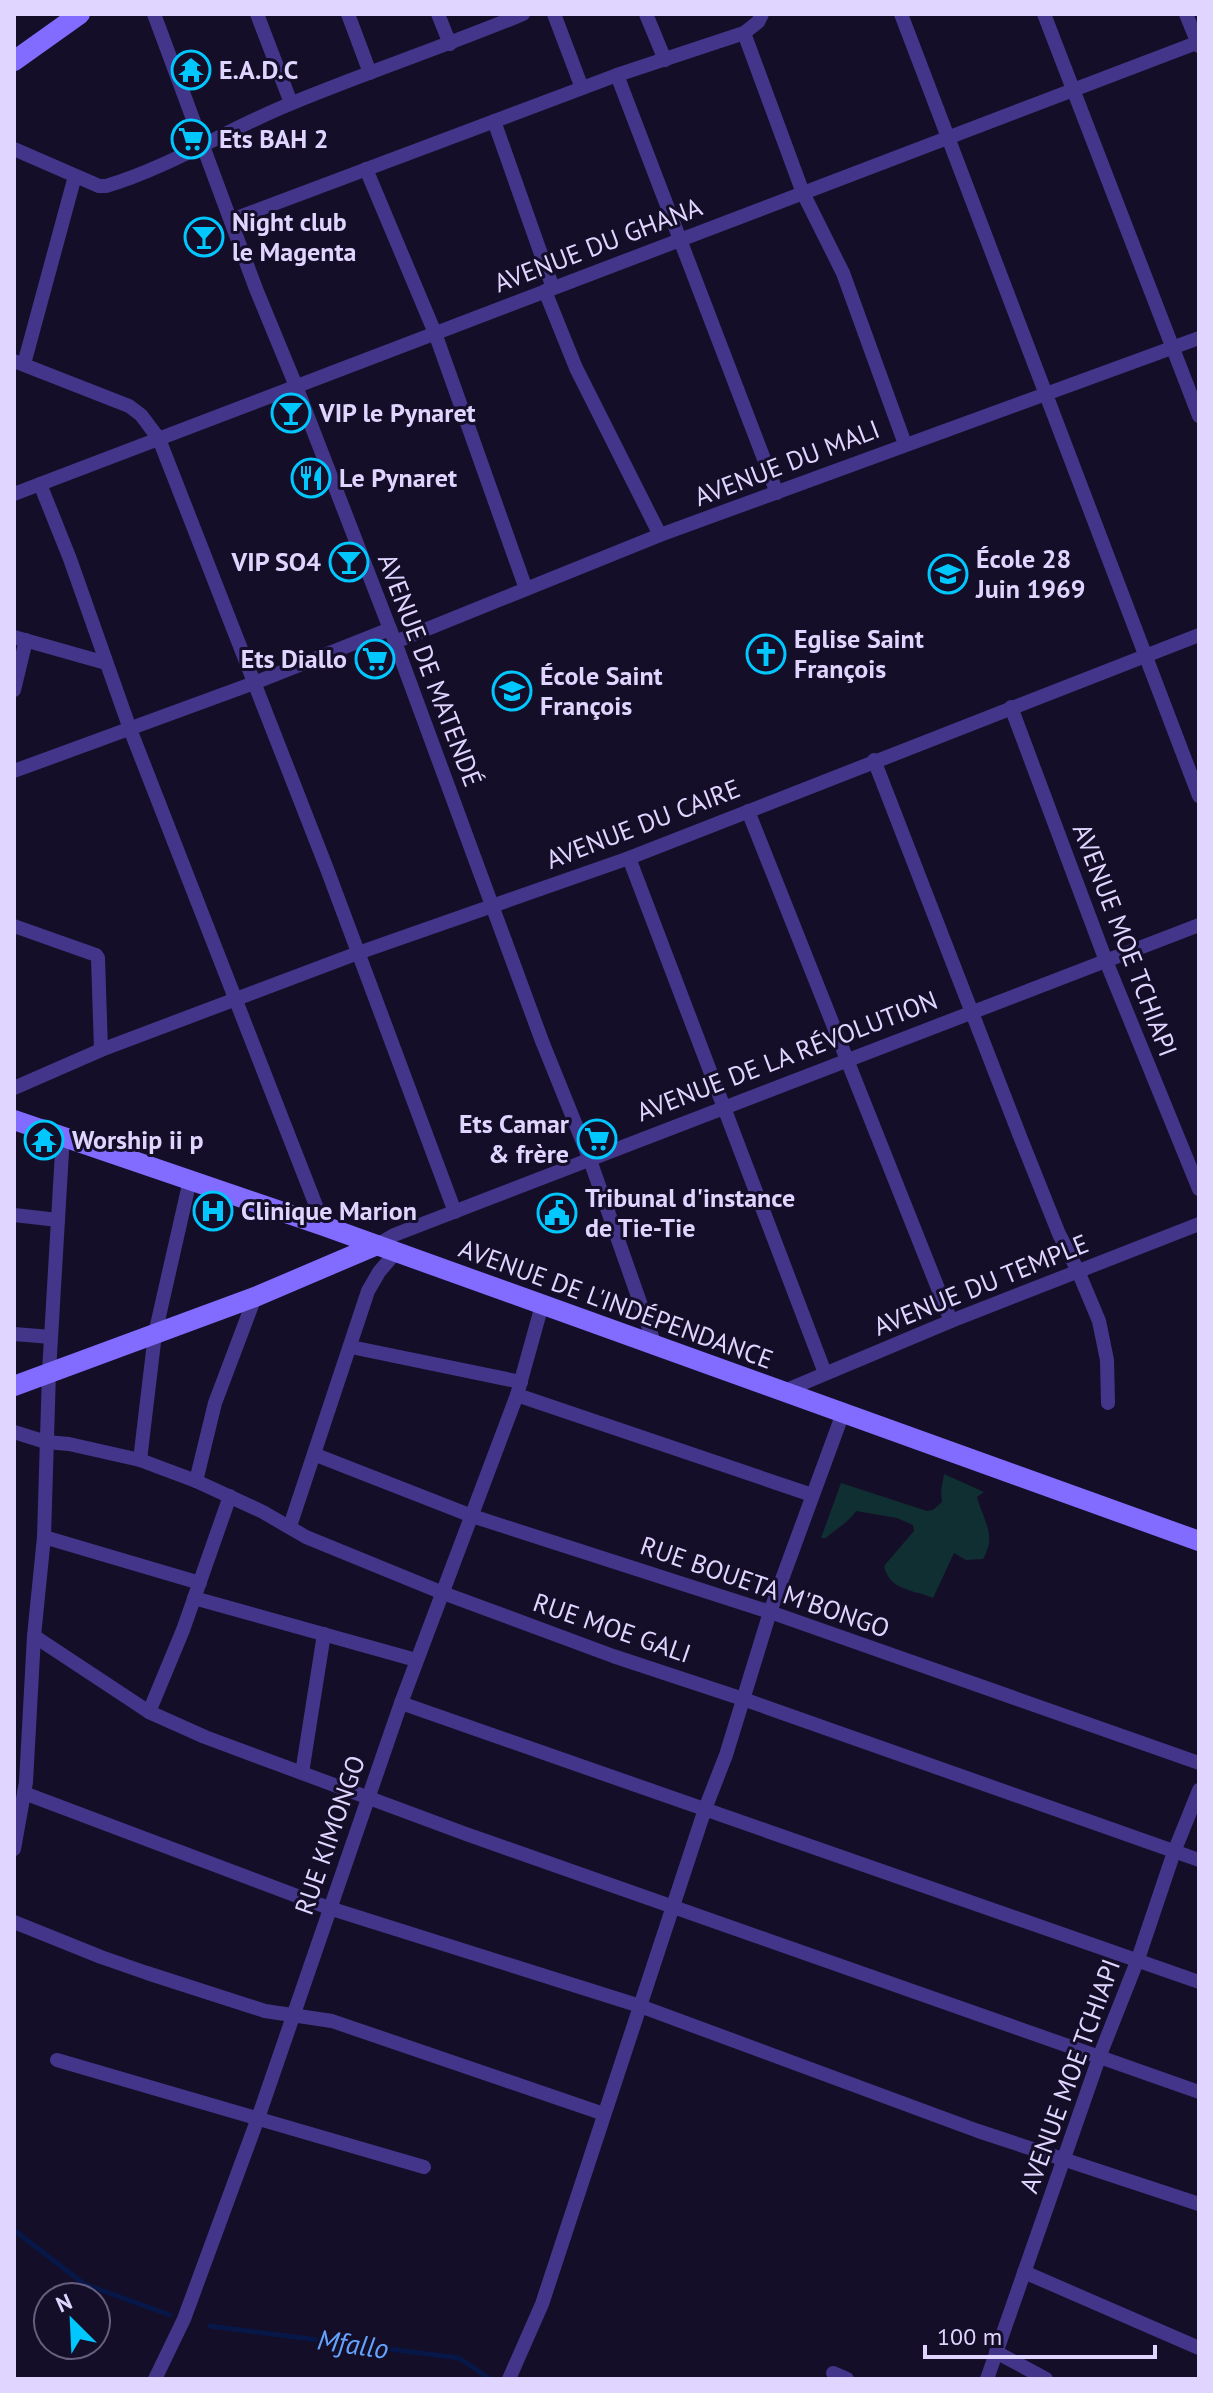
<svg xmlns="http://www.w3.org/2000/svg" width="1213" height="2393" viewBox="0 0 1213 2393" font-family="'PT Sans',sans-serif">
<style>
.green{fill:#102f32}
.lines{fill:none;stroke-linecap:round;stroke-linejoin:round}
.stream{stroke:#071748;stroke-width:5}
.street{stroke:#43368a;stroke-width:14}
.secondary{stroke:#816cff;stroke-width:20}
.labels{text-anchor:middle;stroke-width:6;stroke-linejoin:round;paint-order:stroke}
.poi-label{font-size:26px;font-weight:bold;fill:#dfd5ff;stroke:#150e28;text-anchor:start}
.street-label{font-size:26px;fill:#dfd5ff;stroke:#150e28}
.water-label{font-size:28px;font-style:italic;fill:#63a4ff;stroke:#150e28}
</style>
<rect width="100%" height="100%" fill="#150e28"/>
<!-- green -->
<path class="green" d="M944,1474L984,1492L977,1497C984,1522 997,1535 983,1559L966,1560L954,1553L933,1598C912,1589 890,1591 884,1566L914,1531L913,1525L897,1518L856,1511C848,1523 837,1528 826,1538H821L841,1483L927,1511L933,1510L942,1502L941,1491Z"/>
<g class="lines">
<!-- stream -->
<g class="stream">
<polyline points="14,2230 84,2284 170,2315"/>
<polyline points="210,2326 459,2358 490,2379"/>
</g>
<!-- street -->
<g class="street">
<polyline points="154,14 256,289 296,386 395,642 542,1041 590,1160 655,1345"/>
<polyline points="257,14 291,103"/>
<polyline points="348,14 370,73"/>
<polyline points="438,14 450,44"/>
<polyline points="554,14 582,88"/>
<polyline points="646,14 665,60"/>
<polyline points="901,14 1199,796"/>
<polyline points="1044,14 1199,416"/>
<polyline points="1186,14 1199,46"/>
<polyline points="744,33 803,193 843,273 905,444"/>
<polyline points="617,75 777,493"/>
<polyline points="494,121 553,288"/>
<path d="M14,149L99,186H106C170,167 228,129 290,104C367,72 446,46 523,14"/>
<polyline points="366,169 435,333 526,589"/>
<polyline points="231,220 617,75 744,33 758,22 762,14"/>
<polyline points="545,291 576,368 660,535"/>
<polyline points="14,361 129,406 141,415 159,439 327,869 455,1212"/>
<polyline points="24,364 75,176"/>
<polyline points="40,484 70,559 130,729 324,1226"/>
<polyline points="14,494 1199,42"/>
<polyline points="14,637 106,663"/>
<polyline points="395,642 660,535 1199,338"/>
<polyline points="14,690 26,640"/>
<polyline points="1011,707 1106,961 1199,1189"/>
<polyline points="874,760 1021,1139 1059,1234 1078,1271 1099,1321 1107,1360 1108,1403"/>
<polyline points="14,771 254,683 390,629"/>
<polyline points="748,811 951,1321"/>
<polyline points="629,858 825,1373"/>
<polyline points="14,926 96,955 98,958 101,1050"/>
<polyline points="14,1088 101,1050 358,953 629,858 1199,635"/>
<polyline points="14,1215 58,1220"/>
<polyline points="377,1245 394,1235 1199,925"/>
<polyline points="14,1334 51,1337"/>
<polyline points="351,1347 521,1382"/>
<polyline points="782,1392 951,1321 1199,1224"/>
<polyline points="517,1395 812,1495"/>
<polyline points="14,1432 46,1442 69,1444 140,1460 196,1481 263,1512 306,1537 443,1593 613,1656 743,1699 1199,1860"/>
<polyline points="316,1455 472,1516 770,1612 1199,1763"/>
<polyline points="140,1460 155,1334 190,1180"/>
<polyline points="196,1481 215,1403 255,1297"/>
<polyline points="290,1526 368,1291 379,1272 396,1252"/>
<polyline points="44,1537 200,1583"/>
<polyline points="194,1598 416,1660"/>
<polyline points="34,1636 149,1712 205,1737 466,1834 1199,2092"/>
<polyline points="401,1703 1199,1982"/>
<polyline points="149,1712 183,1630 230,1496"/>
<polyline points="302,1773 324,1634"/>
<polyline points="24,1793 329,1908 640,2006 978,2131 1199,2204"/>
<polyline points="14,1849 26,1782 34,1636 44,1537 49,1372 63,1135"/>
<polyline points="14,1922 101,1957 147,1973 265,2011 332,2021 604,2114"/>
<polyline points="57,2060 424,2167"/>
<polyline points="1024,2272 1199,2348"/>
<polyline points="996,2352 1046,2379"/>
<polyline points="833,2373 847,2379"/>
<polyline points="155,2379 184,2319 258,2118 401,1703 517,1395 542,1305"/>
<polyline points="509,2379 542,2304 705,1809 726,1755 770,1612 843,1413"/>
<polyline points="987,2379 1100,2055 1138,1959 1174,1852 1199,1790"/>
</g>
<!-- secondary -->
<g class="secondary">
<polyline points="14,61 80,14"/>
<polyline points="14,1120 324,1226 1199,1541"/>
<polyline points="14,1386 255,1297 377,1245"/>
</g>
</g>
<!-- icons -->
<defs>
<g id="temple-ring" transform="scale(2)"><circle r="9.5" fill="#150e28" stroke="#01c7ff" stroke-width="1.5"/><path d="M0-6L5-2H3V0L6.5 2.5H4V6H1.5V3h-3V6H-4V2.5H-6.5L-3 0V-2H-5Z" fill="#01c7ff"/></g>
<g id="supermarket-ring" transform="scale(2)"><circle r="9.5" fill="#150e28" stroke="#01c7ff" stroke-width="1.5"/><path d="M-6-5.5h2.5l.6 2H6L4.5 2H-2.5L-4.4-4H-6ZM-1.5 3.2a1.3 1.3 0 1 0 .1 0ZM3 3.2a1.3 1.3 0 1 0 .1 0Z" fill="#01c7ff"/></g>
<g id="bar-ring" transform="scale(2)"><circle r="9.5" fill="#150e28" stroke="#01c7ff" stroke-width="1.5"/><path d="M-6-5H6L.8 .8V4.5H3.5V6h-7V4.5H-.8V.8Z" fill="#01c7ff"/></g>
<g id="restaurant-ring" transform="scale(2)"><circle r="9.5" fill="#150e28" stroke="#01c7ff" stroke-width="1.5"/><path d="M-5-6h1v4h1v-4h1v4h1v-4h1v5L-1.5 .5V6h-2V.5L-5-1ZM5-6V6H3V1.5H1.5Q1.5-4 5-6Z" fill="#01c7ff"/></g>
<g id="school-ring" transform="scale(2)"><circle r="9.5" fill="#150e28" stroke="#01c7ff" stroke-width="1.5"/><path d="M0-5L7-2L0 1L-7-2ZM-4 1L0 2.5L4 1V4Q0 6-4 4Z" fill="#01c7ff"/></g>
<g id="church-ring" transform="scale(2)"><circle r="9.5" fill="#150e28" stroke="#01c7ff" stroke-width="1.5"/><path d="M-1.2-6h2.4v3.5h3.3v2.4h-3.3V6h-2.4V-.1h-3.3v-2.4h3.3Z" fill="#01c7ff"/></g>
<g id="hospital-ring" transform="scale(2)"><circle r="9.5" fill="#150e28" stroke="#01c7ff" stroke-width="1.5"/><path d="M-5-5h3v3.5h4V-5h3V5h-3V1.5h-4V5h-3Z" fill="#01c7ff"/></g>
<g id="civic-ring" transform="scale(2)"><circle r="9.5" fill="#150e28" stroke="#01c7ff" stroke-width="1.5"/><path d="M-.6-6.5H3V-4.5H.6V-3L4-1V1h2V6H-6V1h2V-1L-.6-3ZM-1.2 2.5V6h2.4V2.5Z" fill="#01c7ff"/></g>
</defs>
<g fill-rule="evenodd">
<use href="#temple-ring" x="191" y="70"/>
<use href="#supermarket-ring" x="191" y="139"/>
<use href="#bar-ring" x="204" y="237"/>
<use href="#bar-ring" x="291" y="413"/>
<use href="#restaurant-ring" x="311" y="478"/>
<use href="#bar-ring" x="349" y="562"/>
<use href="#school-ring" x="948" y="574"/>
<use href="#church-ring" x="766" y="654"/>
<use href="#supermarket-ring" x="375" y="659"/>
<use href="#school-ring" x="512" y="691"/>
<use href="#supermarket-ring" x="597" y="1139"/>
<use href="#temple-ring" x="44" y="1140"/>
<use href="#hospital-ring" x="213" y="1211"/>
<use href="#civic-ring" x="557" y="1213"/>
</g>
<g class="labels">
<!-- poi labels -->
<g class="poi-label">
<text x="219" y="79">E.A.D.C</text>
<text x="219" y="148">Ets BAH 2</text>
<text x="232" y="231">Night club<tspan x="232" dy="30">le Magenta</tspan></text>
<text x="319" y="422">VIP le Pynaret</text>
<text x="339" y="487">Le Pynaret</text>
<text x="976" y="568">École 28<tspan x="976" dy="30">Juin 1969</tspan></text>
<text x="321" y="571" text-anchor="end">VIP SO4</text>
<text x="794" y="648">Eglise Saint<tspan x="794" dy="30">François</tspan></text>
<text x="347" y="668" text-anchor="end">Ets Diallo</text>
<text x="540" y="685">École Saint<tspan x="540" dy="30">François</tspan></text>
<text x="569" y="1133" text-anchor="end">Ets Camar<tspan x="569" dy="30">&amp; frère</tspan></text>
<text x="72" y="1149">Worship ii p</text>
<text x="585" y="1207">Tribunal d'instance<tspan x="585" dy="30">de Tie-Tie</tspan></text>
<text x="241" y="1220">Clinique Marion</text>
</g>
<!-- street labels -->
<g class="street-label">
<text transform="translate(598 245) rotate(-21)" y="9">AVENUE DU GHANA</text>
<text transform="translate(787 463) rotate(-21)" y="9">AVENUE DU MALI</text>
<text transform="translate(430 670) rotate(69)" y="9">AVENUE DE MATENDÉ</text>
<text transform="translate(643 824) rotate(-21)" y="9">AVENUE DU CAIRE</text>
<text transform="translate(1125 940) rotate(69)" y="9">AVENUE MOE TCHIAPI</text>
<text transform="translate(787 1056) rotate(-21)" y="9">AVENUE DE LA RÉVOLUTION</text>
<text transform="translate(981 1285) rotate(-22)" y="9">AVENUE DU TEMPLE</text>
<text transform="translate(616 1304) rotate(20)" y="9">AVENUE DE L'INDÉPENDANCE</text>
<text transform="translate(765 1587) rotate(19)" y="9">RUE BOUETA M'BONGO</text>
<text transform="translate(612 1628) rotate(19)" y="9">RUE MOE GALI</text>
<text transform="translate(330 1835) rotate(-71)" y="9">RUE KIMONGO</text>
<text transform="translate(1070 2076) rotate(-70)" y="9">AVENUE MOE TCHIAPI</text>
</g>
<!-- water labels -->
<g class="water-label">
<text transform="translate(353 2344) rotate(8)" y="10">Mfallo</text>
</g>
</g>
<!-- border -->
<rect width="1213" height="2393" fill="none" stroke="#dfd5ff" stroke-width="32"/>
<!-- north arrow -->
<g transform="translate(72 2321) rotate(336)"><circle r="38" fill="#150e28" stroke="#665e7e" stroke-width="2"/>
<path d="M0-6L14 30L0 20L-14 30Z" fill="#01c7ff"/>
<text y="-12" font-size="22" font-weight="bold" text-anchor="middle" fill="#dfd5ff">N</text>
</g>
<!-- scale -->
<path d="M925 2345v12h230v-12" fill="none" stroke="#dfd5ff" stroke-width="4"/>
<text x="937" y="2345" font-size="24" fill="#dfd5ff" stroke="#150e28" stroke-width="6" paint-order="stroke">100 m</text>
</svg>
